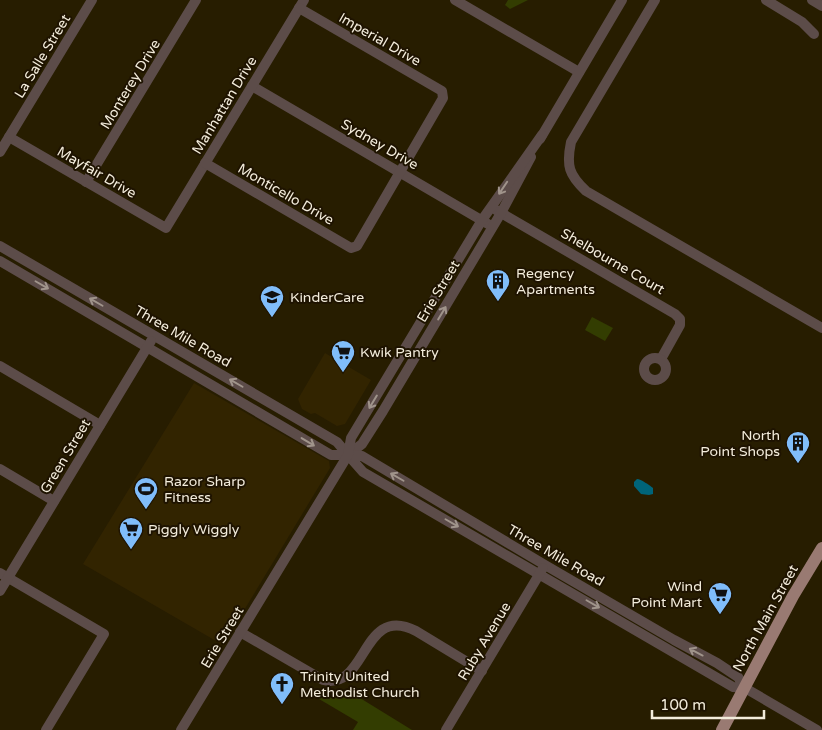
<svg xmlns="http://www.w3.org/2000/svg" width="822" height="730" viewBox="0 0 822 730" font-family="'Varela Round',sans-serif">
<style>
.built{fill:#322400}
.green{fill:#333d01}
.water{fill:#006479}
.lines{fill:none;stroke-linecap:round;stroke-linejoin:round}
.minor{stroke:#5c4c49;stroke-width:10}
.major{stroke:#997a72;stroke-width:12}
.oneway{stroke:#a0948b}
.labels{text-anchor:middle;stroke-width:4;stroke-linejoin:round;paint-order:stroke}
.street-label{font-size:14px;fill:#f3ecdb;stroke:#1e1300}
.poi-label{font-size:14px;fill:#f3ecdb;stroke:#1e1300;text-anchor:start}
</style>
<rect width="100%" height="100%" fill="#271d00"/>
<!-- built -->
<g class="built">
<polygon points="325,353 371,380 345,424 337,426 315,413 311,414 302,409 298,399"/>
<polygon points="194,383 329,461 330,468 223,645 83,564"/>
</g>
<!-- green -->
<g class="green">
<polygon points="508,0 528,0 510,9 505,5"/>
<polygon points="592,317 613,328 605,341 585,330"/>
<polygon points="317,689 324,692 347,690 412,730 353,730 358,722 314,696"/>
</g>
<!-- water -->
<path class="water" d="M637,479C641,479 649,485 653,488V494L649,495L641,494L634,486V482Z"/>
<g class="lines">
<!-- minor -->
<g class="minor">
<polyline points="455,0 579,72"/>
<path d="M655,0L571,142C566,166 569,175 586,191L822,328"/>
<polyline points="766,0 802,22 814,34"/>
<polyline points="812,0 822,6"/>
<polyline points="252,86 488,224"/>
<polyline points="9,137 166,228 304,0"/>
<polyline points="540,139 622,0"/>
<polyline points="0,152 92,0"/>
<polyline points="205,163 351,248 357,246 443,98 442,91 299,8"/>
<polyline points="86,182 196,0"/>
<polyline points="496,210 675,314 680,319 680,325 661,359"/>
<polyline points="0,246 337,442 348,455"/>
<polyline points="0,261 331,455 348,455"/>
<circle cx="655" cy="369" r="11"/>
<polyline points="0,366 100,425"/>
<polyline points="348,455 362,444 383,411 501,213 531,157"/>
<polyline points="0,469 54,501"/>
<polyline points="0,573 104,634 46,730"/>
<polyline points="0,591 151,341"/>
<path d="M240,632L323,680C368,691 361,603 416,631L482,671"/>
<polyline points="745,688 738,677 717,663 674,640 545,565 362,456 348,455 363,472 733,687 745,688 817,730"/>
<polyline points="181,730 348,455 351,438 482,220 542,135"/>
<polyline points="446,730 543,568"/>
</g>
<!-- major -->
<polyline class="major" points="722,730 793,596 822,548"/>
</g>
<!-- one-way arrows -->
<defs><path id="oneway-shaft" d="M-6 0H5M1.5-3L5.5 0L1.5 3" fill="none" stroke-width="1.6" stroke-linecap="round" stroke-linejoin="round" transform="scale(1.25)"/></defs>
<g class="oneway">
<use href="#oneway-shaft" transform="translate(503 188) rotate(124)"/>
<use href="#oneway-shaft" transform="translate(42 285) rotate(30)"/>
<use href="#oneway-shaft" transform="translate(96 302) rotate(-150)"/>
<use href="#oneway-shaft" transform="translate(442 313) rotate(-59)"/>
<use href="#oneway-shaft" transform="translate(236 383) rotate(-150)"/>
<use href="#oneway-shaft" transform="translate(373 402) rotate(121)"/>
<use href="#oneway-shaft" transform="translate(308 442) rotate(31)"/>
<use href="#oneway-shaft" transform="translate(397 477) rotate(-150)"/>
<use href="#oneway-shaft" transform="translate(452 523) rotate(30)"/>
<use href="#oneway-shaft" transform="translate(593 604) rotate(30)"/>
<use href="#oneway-shaft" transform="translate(696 652) rotate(-152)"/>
</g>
<!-- icons -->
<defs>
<g id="building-pin" transform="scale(1.25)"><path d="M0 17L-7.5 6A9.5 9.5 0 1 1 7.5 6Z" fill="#80bdfa" stroke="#1e1300"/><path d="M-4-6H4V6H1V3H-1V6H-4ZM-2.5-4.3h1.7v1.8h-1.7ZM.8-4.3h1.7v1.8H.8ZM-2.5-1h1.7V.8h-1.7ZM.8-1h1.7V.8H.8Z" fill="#111"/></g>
<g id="school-pin" transform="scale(1.25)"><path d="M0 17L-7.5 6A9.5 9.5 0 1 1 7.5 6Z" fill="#80bdfa" stroke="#1e1300"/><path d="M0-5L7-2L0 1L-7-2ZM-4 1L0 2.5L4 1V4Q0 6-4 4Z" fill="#111"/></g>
<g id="supermarket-pin" transform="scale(1.25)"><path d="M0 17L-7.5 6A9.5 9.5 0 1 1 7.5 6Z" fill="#80bdfa" stroke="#1e1300"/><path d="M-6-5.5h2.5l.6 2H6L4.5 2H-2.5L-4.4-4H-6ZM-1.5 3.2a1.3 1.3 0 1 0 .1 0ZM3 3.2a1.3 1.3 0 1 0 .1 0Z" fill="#111"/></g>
<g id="stadium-pin" transform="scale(1.25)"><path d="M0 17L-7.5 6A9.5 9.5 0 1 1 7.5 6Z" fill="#80bdfa" stroke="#1e1300"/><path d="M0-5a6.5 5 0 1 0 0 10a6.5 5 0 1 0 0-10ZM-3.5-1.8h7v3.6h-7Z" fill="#111"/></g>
<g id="church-pin" transform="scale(1.25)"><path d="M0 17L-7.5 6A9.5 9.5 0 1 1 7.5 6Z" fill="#80bdfa" stroke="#1e1300"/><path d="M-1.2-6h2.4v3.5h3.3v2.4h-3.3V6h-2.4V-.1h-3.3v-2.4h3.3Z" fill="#111"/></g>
</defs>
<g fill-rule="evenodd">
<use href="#building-pin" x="498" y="281"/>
<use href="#school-pin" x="272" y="297"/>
<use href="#supermarket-pin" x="343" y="352"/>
<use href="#building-pin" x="798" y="443"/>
<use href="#stadium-pin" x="146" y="489"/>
<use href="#supermarket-pin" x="131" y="529"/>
<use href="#supermarket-pin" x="720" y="594"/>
<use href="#church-pin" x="282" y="684"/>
</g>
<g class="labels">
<!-- street labels -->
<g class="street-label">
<text transform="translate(380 39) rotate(30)" y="5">Imperial Drive</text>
<text transform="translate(42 56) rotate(-59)" y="5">La Salle Street</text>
<text transform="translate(130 84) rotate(-59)" y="5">Monterey Drive</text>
<text transform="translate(224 105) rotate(-59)" y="5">Manhattan Drive</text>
<text transform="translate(380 144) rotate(30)" y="5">Sydney Drive</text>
<text transform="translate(97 172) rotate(30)" y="5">Mayfair Drive</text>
<text transform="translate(286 194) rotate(30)" y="5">Monticello Drive</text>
<text transform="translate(613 261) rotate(30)" y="5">Shelbourne Court</text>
<text transform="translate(438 291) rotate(-59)" y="5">Erie Street</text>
<text transform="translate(183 336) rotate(30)" y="5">Three Mile Road</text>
<text transform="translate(65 456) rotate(-59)" y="5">Green Street</text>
<text transform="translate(556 555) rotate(30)" y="5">Three Mile Road</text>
<text transform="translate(765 618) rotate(-61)" y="5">North Main Street</text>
<text transform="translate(222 637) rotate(-59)" y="5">Erie Street</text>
<text transform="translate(484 641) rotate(-59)" y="5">Ruby Avenue</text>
</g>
<!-- poi labels -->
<g class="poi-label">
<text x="516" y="278">Regency<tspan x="516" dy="16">Apartments</tspan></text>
<text x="290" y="302">KinderCare</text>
<text x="360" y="357">Kwik Pantry</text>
<text x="780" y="440" text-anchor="end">North<tspan x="780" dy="16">Point Shops</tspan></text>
<text x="164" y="486">Razor Sharp<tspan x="164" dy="16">Fitness</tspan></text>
<text x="148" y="534">Piggly Wiggly</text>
<text x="702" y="591" text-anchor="end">Wind<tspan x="702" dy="16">Point Mart</tspan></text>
<text x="300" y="681">Trinity United<tspan x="300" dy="16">Methodist Church</tspan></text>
</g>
</g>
<!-- scale -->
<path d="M652 710v8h112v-8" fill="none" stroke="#f3ecdb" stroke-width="2.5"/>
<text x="660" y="710" font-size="15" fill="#f3ecdb" stroke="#1e1300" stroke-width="4" paint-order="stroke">100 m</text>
</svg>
